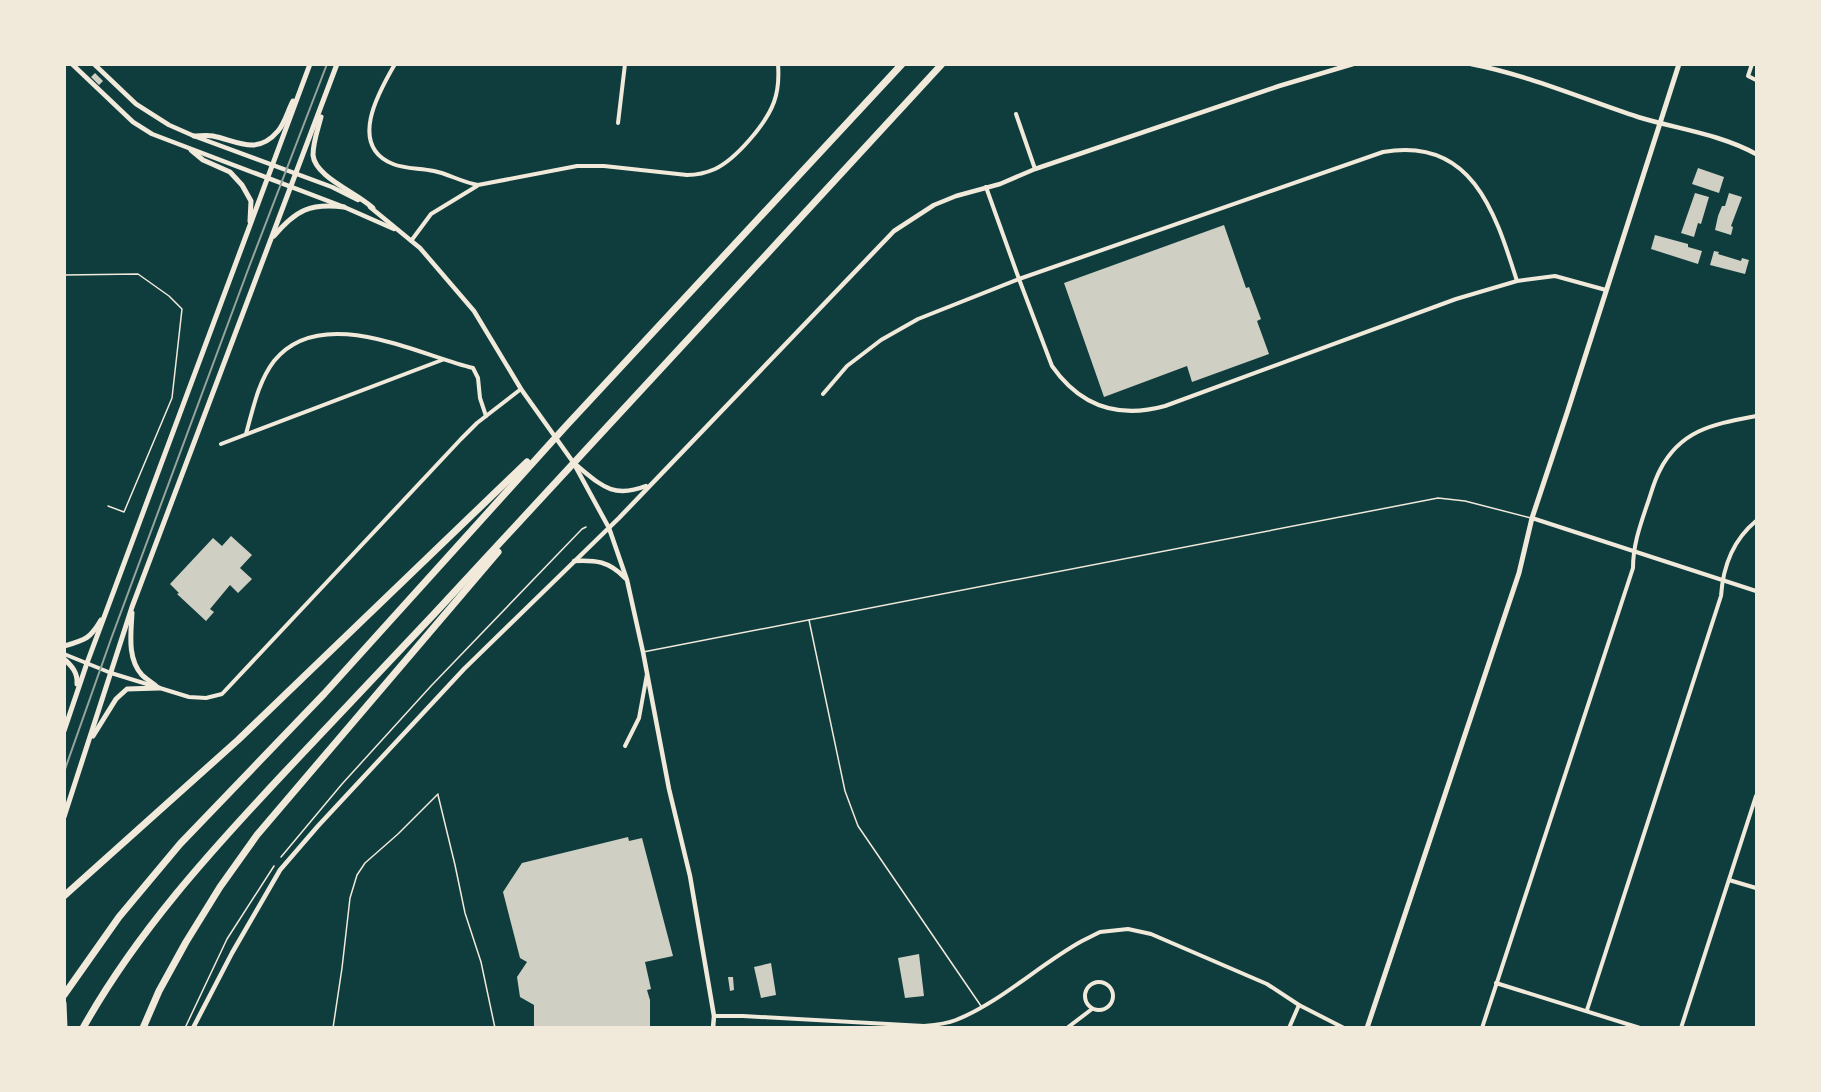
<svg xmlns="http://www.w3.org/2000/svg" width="1821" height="1092" viewBox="0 0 1821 1092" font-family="'DejaVu Sans',sans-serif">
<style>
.building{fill:#cfcfc3}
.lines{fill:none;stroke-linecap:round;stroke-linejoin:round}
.path{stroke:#f1e9da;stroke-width:1.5}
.service{stroke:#f1e9da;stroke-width:1.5}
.minor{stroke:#f1e9da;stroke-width:4}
.tertiary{stroke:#f1e9da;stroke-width:4.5}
.secondary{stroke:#f1e9da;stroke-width:5}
.primary{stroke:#f1e9da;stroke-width:5}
.motorway{stroke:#f1e9da;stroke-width:7}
.rail{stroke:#97a49c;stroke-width:2}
</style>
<rect width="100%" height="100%" fill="#0f3d3e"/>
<!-- building -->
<g class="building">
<polygon points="95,73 103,81 99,85 91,77"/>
<polygon points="1698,168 1724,177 1719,193 1692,184"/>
<polygon points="1695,193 1709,197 1701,224 1698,223 1694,237 1681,233"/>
<polygon points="1729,193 1742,197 1731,226 1733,227 1731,235 1715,230 1718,216 1722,206 1725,206"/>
<polygon points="1224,225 1246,288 1249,287 1261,319 1257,321 1269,354 1192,382 1187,366 1104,397 1064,283"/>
<polygon points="1655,235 1688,244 1688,247 1702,251 1698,264 1651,249"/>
<polygon points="1714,251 1719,252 1718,254 1741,261 1742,258 1749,260 1745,274 1710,265"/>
<polygon points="231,536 252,555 240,568 252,579 238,593 230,585 210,609 214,612 206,621 177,594 179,593 170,584 213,538 222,546"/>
<polygon points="628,837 629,841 642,838 673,956 645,962 651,989 647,990 650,1000 650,1028 534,1028 534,1005 520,997 517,977 527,962 520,958 503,892 522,863"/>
<polygon points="919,954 924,996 905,998 898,958"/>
<polygon points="771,963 776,995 761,998 754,967"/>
<polygon points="728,977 733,977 734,990 730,991"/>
</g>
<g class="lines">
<!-- path -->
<g class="path">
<polyline points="281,857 342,784 431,686 582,529 586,527"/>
<polyline points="185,1028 227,939 274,866"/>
</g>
<!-- service -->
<g class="service">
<polyline points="64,275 138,274 169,296 182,309 172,398 124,512 108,506"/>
<polyline points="809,620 845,791 858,826 981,1006"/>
<polyline points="643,652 1438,498 1465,501 1531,518"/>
<polyline points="438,795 455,865 465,913 481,962 495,1028"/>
<polyline points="333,1028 342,968 350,898 357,875 365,863 398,834 438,794"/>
</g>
<!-- minor -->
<g class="minor">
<path d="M395,64C378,93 348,146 393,164C405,169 420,168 434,171C449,174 461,182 478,185L577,166H604L687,175C697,175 706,173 715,169C736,159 766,124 774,102C778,91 779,77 778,64"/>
<polyline points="1752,64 1748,76 1756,80"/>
<polyline points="1016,114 1035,169"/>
<polyline points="618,123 625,64"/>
<path d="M986,187L1019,279L1052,366C1080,406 1118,419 1165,406L1456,299L1517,281L1555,276L1606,290"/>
<polyline points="411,241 431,214 477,186"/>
<path d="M823,394L847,366L881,340L918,319L1019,279L1383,152C1472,136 1495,212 1517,281"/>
<path d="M246,434C253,409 258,382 274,361C321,303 416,354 473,368L478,378L480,398L486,416"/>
<polyline points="221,444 442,360"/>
<polyline points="1532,518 1756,591"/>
<polyline points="64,654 111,673 189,697 206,698 222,694 461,439 477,423 521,389"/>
<polyline points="625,746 639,718 647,674"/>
<polyline points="1729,880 1756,888"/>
<circle cx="1099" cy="996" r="14"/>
<polyline points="1496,983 1640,1028"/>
<path d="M1587,1010L1721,596C1723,566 1733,540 1756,521"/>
<path d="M714,1016H743L924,1026C935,1025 946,1024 956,1020C1001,1002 1040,964 1082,941L1100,932L1128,929L1151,934L1267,984L1299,1005L1344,1028"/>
<polyline points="1067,1028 1092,1009"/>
<polyline points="1289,1028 1299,1005"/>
<path d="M1482,1028L1633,568C1633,545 1640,526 1647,505C1651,494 1654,481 1660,470C1681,429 1715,424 1756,416"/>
<polyline points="1681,1028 1756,796"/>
</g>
<!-- tertiary -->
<g class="tertiary">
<polyline points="72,64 133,122 152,134 344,207 394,229"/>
<polyline points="94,64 136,104 169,125 194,136 332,187 358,200"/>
<path d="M1471,64C1528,75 1583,99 1638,117C1677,129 1720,134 1756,154"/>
<polyline points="370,207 420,248 474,311 521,389 573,462 609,528 627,580 643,652 669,789 690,876 714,1016 713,1028"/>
<path d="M575,464C601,485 612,499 646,486"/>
<path d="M574,561C596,560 609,561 625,578"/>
<polyline points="193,1028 232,953 280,870 318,826 464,669 619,518 894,231 934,205 956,196 1000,184 1035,169 1279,86 1353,64"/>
</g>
<!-- secondary -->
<polyline class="secondary" points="1367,1028 1519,573 1532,518 1567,413 1679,64"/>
<!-- primary -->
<g class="primary">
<path d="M321,117C318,129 313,142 313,155C315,177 356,192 373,208"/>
<path d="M194,136C200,136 207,135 213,136C237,141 257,156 278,131C285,123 288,110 293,101"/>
<polyline points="191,150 203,160 230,172 242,185 251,201 250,221"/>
<path d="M274,236C296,210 310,203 344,207"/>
<path d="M132,613C131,633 127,659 142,675C146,679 153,683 157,687"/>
<path d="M64,646C85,640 90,639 101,620"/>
<path d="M64,659C72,666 78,673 77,684"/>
<polyline points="64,731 87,663 310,64"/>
<polyline points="93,736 116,699 127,689 159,688"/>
<polyline points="64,817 132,607 337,64"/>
<polyline points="64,1003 65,1028"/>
</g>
<!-- motorway -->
<g class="motorway">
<polyline points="64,896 238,740 527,462"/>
<polyline points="64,995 119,917 180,844 324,694 566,426 902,64"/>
<path d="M83,1028C136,933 210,852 284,773C334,720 385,666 435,613C605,431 773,247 942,64"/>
<polyline points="143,1028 159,991 186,942 220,887 257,835 498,552"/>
</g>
<!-- rail -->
<polyline class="rail" points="64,772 111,639 249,267 327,64"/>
</g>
<!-- border -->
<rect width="1821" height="1092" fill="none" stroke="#f1e9da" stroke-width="132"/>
</svg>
